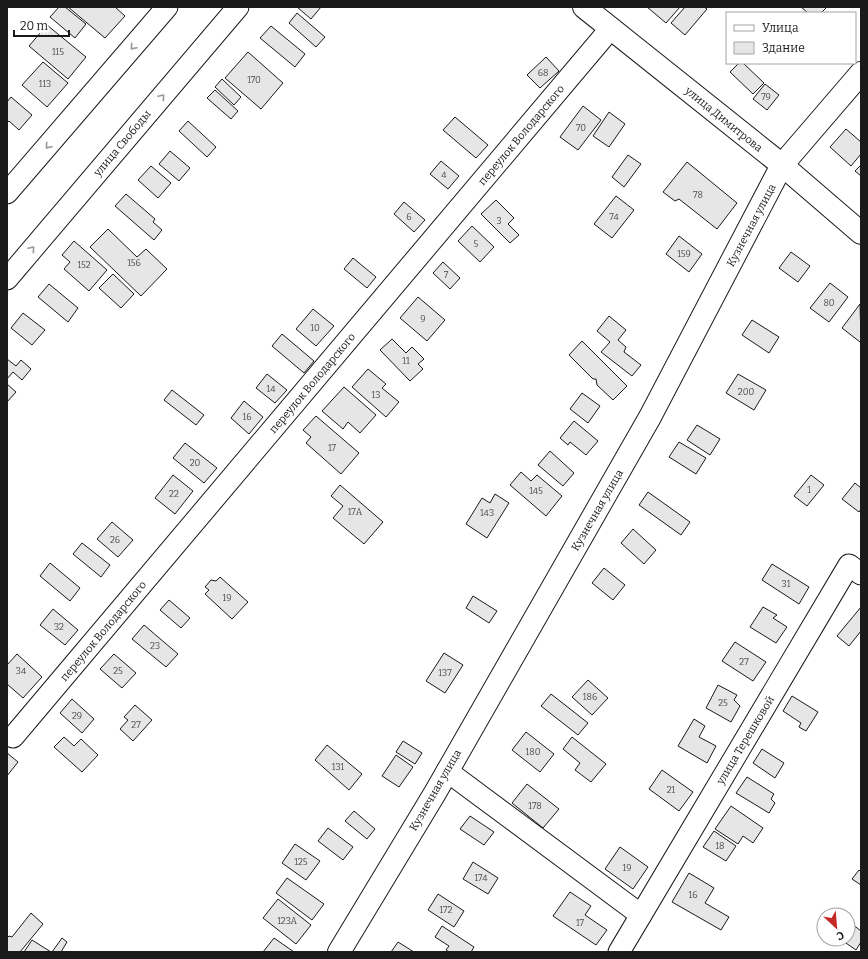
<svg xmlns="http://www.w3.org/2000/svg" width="868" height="959" viewBox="0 0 868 959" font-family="Bitter,serif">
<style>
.building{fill:#e6e6e6;stroke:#1a1a1a}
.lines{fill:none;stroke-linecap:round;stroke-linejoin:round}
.minor-casing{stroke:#1a1a1a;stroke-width:23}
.major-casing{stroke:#1a1a1a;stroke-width:24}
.minor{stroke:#fff;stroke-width:21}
.major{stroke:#fff;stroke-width:22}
.oneway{stroke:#989898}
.labels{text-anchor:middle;stroke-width:3;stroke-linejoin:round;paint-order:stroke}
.number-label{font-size:9px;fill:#4d4d4d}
.street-label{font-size:11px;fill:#1a1a1a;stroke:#fff}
</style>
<rect width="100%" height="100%" fill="#fff"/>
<!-- building -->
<g class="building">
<polygon points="59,7 65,7 86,24 75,38 50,17"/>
<polygon points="68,7 115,7 125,16 105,38"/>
<polygon points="297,7 321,7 311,19"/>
<polygon points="647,7 680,7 666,23"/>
<polygon points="685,7 704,7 707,9 685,35 671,23"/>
<polygon points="801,7 827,7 821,13 808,13"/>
<polygon points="297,13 325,37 316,47 289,23"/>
<polygon points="47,25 86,57 68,79 29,46"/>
<polygon points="271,26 305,54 295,67 260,38"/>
<polygon points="248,52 283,83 261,109 225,78"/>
<polygon points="546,57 559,71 540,88 527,75"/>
<polygon points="43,62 68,83 47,107 22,85"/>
<polygon points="739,63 743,63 764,83 753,94 730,72"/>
<polygon points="222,79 241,97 234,105 215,87"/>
<polygon points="765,84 779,95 767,110 753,99"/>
<polygon points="215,90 238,111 231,119 207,98"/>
<polygon points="11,97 32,115 19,130 9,121 7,123 7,102"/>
<polygon points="583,106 601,120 578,150 560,137"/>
<polygon points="609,112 625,124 609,147 593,136"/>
<polygon points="455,117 488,145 476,158 443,130"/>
<polygon points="188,121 216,147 207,157 179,131"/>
<polygon points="846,129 861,142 861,154 851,166 830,147"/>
<polygon points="170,151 190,168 179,181 159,164"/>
<polygon points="628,155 641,164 624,187 612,177"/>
<polygon points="441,161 459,176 448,189 430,174"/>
<polygon points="687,162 737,203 717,229 679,199 675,201 663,192"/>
<polygon points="861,165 861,176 855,171"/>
<polygon points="151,166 171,183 158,198 138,180"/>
<polygon points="126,194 155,219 153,222 162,230 154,240 115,206"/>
<polygon points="616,196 634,210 612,238 594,224"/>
<polygon points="496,200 514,218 508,224 519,235 510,243 481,214"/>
<polygon points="404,202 425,220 414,232 394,214"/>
<polygon points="472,226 494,247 480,262 458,241"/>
<polygon points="108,229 137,257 146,249 167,269 141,296 90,247"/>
<polygon points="679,236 702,254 689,272 666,254"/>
<polygon points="74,241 107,270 89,291 64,269 70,262 62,255"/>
<polygon points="791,252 810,266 798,282 779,268"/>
<polygon points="353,258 376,277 367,288 344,269"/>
<polygon points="443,262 460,278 450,289 433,273"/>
<polygon points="113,274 134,294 121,308 99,288"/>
<polygon points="830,283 848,297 829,322 810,308"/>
<polygon points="49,284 78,308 68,322 38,297"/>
<polygon points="418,297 445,320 427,341 400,318"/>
<polygon points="860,304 861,340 860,342 842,328"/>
<polygon points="313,309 334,326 316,346 296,329"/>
<polygon points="23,313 45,330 32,345 11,328"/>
<polygon points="609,316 626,330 618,340 626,347 624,352 641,365 632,376 601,352 610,342 597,331"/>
<polygon points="752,320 779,337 769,353 742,335"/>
<polygon points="282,334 314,361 304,373 272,346"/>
<polygon points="392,339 406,353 412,347 424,359 418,364 423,369 410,381 380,350"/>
<polygon points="582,341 627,386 613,400 597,385 596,379 593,379 569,355"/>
<polygon points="7,359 16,366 21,360 31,369 22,380 13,372 7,379"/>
<polygon points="368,369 386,384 382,388 399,402 386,417 352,387"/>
<polygon points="267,374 287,390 275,403 256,388"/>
<polygon points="738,374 766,390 754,410 726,393"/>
<polygon points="7,384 16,392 7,402"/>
<polygon points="344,387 376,415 360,433 348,422 343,429 322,411"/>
<polygon points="172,390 204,415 196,425 164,400"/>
<polygon points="582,393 600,406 588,423 570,409"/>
<polygon points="244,401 263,417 249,434 231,418"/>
<polygon points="316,416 359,453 341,474 306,443 311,437 303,430"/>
<polygon points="574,421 598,441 586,455 570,442 568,445 560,438"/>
<polygon points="697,425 720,439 710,455 687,440"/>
<polygon points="679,442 706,458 696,474 669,457"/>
<polygon points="185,443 217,468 204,483 173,458"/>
<polygon points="550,451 574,473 563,486 538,465"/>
<polygon points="521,472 531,481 537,475 562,496 546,516 510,485"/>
<polygon points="173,475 193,491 175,514 155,498"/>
<polygon points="811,475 824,485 807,506 794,496"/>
<polygon points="855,483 861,488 861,509 859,512 842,499"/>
<polygon points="340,485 383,522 364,544 333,518 343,506 331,496"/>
<polygon points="648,492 690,522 681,535 639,505"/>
<polygon points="495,494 509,503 487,538 466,524 482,498 490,503"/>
<polygon points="112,522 133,540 118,557 97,539"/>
<polygon points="633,529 656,550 644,564 621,543"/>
<polygon points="82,543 110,565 101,577 73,554"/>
<polygon points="50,563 80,588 70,601 40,576"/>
<polygon points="772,564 809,587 799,604 762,580"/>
<polygon points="604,568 625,585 613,600 592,583"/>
<polygon points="220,577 248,602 232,619 205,594 209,590 205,587 211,580 216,581"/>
<polygon points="473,596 497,611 489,623 466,608"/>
<polygon points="169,600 190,618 181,628 160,610"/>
<polygon points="763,607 777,615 773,618 787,627 776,643 750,627"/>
<polygon points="861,607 861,631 849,646 837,636"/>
<polygon points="53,609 78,630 65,645 40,625"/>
<polygon points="144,625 178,654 166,667 132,639"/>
<polygon points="735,642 766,662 753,681 722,661"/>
<polygon points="444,653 463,665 445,693 426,681"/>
<polygon points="17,654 42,677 23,698 7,684 7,665"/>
<polygon points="114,654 136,673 122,688 100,669"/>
<polygon points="588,680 608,698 592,715 572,697"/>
<polygon points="718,685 737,695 734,700 740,706 731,722 706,708"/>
<polygon points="551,694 588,723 578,735 541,706"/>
<polygon points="792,696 818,712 806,731 799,727 801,723 783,711"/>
<polygon points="72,699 94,719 82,733 60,713"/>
<polygon points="135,705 152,720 133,741 120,729 128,720 124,717"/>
<polygon points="694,719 705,726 699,737 716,746 707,763 678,746"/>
<polygon points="526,732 554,754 540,772 512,750"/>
<polygon points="64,737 74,746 81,739 98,755 82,772 54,747"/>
<polygon points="572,737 606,764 591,782 575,770 580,763 563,749"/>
<polygon points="403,741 422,753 415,764 396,752"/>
<polygon points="327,745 362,774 349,790 315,760"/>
<polygon points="762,749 784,763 775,778 753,763"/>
<polygon points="7,753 18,762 7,776"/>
<polygon points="396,755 413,767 399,787 382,776"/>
<polygon points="662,770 693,792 679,811 649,789"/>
<polygon points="747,777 774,794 771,799 775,803 769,813 736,793"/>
<polygon points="527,784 559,809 543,828 512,803"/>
<polygon points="731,806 763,828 753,843 743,836 738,844 715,829"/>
<polygon points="354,811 375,829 367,839 345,821"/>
<polygon points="470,816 494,832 484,845 460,829"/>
<polygon points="328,828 353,847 343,860 318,841"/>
<polygon points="714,831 736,846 726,861 703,847"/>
<polygon points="295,844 320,861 306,880 282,863"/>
<polygon points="620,847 648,867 633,889 605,869"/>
<polygon points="473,862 498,878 488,894 463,879"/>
<polygon points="859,870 861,872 861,885 852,879"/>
<polygon points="689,873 714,888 705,903 729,917 721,930 672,902"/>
<polygon points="287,878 324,904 312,920 276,893"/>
<polygon points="570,892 591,906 585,915 607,930 596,945 553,916"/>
<polygon points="438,894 464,911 454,927 428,910"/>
<polygon points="278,899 311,925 296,944 263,918"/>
<polygon points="31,913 43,924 20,952 7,952 7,938 9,936 12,937"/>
<polygon points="848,921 861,931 861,942 856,950 840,939 848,939"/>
<polygon points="442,926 474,947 471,952 449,952 446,950 449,946 435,937"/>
<polygon points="62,938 67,942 61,952 52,952"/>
<polygon points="274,938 294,952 263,952"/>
<polygon points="32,940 51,952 24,952"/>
<polygon points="398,942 414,952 391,952"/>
</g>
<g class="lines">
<!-- minor casing -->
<g class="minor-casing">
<g id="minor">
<polyline points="7,193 167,7"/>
<polyline points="7,279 238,7"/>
<polyline points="13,737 611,28"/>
<polyline points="447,771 641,915"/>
<polyline points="619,952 849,565 861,574"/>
</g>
</g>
<!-- major casing -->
<g class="major-casing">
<g id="major">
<polyline points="584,7 782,165 861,233"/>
<polyline points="339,952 435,793 650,417 782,165 861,73"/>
</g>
</g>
<!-- minor -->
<use href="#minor" class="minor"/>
<!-- major -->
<use href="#major" class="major"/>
</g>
<!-- one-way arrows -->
<defs><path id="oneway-chevron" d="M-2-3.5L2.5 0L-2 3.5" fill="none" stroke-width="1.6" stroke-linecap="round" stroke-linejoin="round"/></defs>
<g class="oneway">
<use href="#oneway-chevron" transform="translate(133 47) rotate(131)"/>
<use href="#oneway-chevron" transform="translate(162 97) rotate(-50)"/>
<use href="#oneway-chevron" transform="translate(48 146) rotate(131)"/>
<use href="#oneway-chevron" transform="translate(32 249) rotate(-50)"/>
</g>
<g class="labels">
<!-- number labels -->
<g class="number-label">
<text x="58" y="55">115</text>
<text x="543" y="76">68</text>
<text x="254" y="83">170</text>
<text x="45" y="87">113</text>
<text x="766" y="100">79</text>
<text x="581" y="131">70</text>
<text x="444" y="178">4</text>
<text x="698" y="198">78</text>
<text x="409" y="220">6</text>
<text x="614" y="220">74</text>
<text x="499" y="224">3</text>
<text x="476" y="247">5</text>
<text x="684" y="257">159</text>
<text x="134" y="266">156</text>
<text x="84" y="268">152</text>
<text x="446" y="278">7</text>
<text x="829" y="306">80</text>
<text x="423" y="322">9</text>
<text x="315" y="331">10</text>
<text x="406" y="364">11</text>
<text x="271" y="392">14</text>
<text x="746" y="395">200</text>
<text x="376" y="398">13</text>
<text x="247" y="420">16</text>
<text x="332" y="451">17</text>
<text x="195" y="466">20</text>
<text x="809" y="493">1</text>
<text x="536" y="494">145</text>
<text x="174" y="497">22</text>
<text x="355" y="515">17А</text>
<text x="487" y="516">143</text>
<text x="115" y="543">26</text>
<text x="786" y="587">31</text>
<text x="227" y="601">19</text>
<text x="59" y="630">32</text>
<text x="155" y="649">23</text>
<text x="744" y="665">27</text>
<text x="21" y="674">34</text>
<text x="118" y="674">25</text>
<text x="445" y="676">137</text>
<text x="590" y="700">186</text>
<text x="723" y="706">25</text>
<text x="77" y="719">29</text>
<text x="136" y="728">27</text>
<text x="533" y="755">180</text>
<text x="338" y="770">131</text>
<text x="671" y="793">21</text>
<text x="535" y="809">178</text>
<text x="720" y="849">18</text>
<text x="301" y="865">125</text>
<text x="627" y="871">19</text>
<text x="481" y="881">174</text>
<text x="693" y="898">16</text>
<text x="446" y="913">172</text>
<text x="287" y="924">123А</text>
<text x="580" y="926">17</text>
</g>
<!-- street labels -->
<g class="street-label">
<text transform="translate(724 119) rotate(39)" y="4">улица Димитрова</text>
<text transform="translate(521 135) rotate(-50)" y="4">переулок Володарского</text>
<text transform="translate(122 143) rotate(-50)" y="4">улица Свободы</text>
<text transform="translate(751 225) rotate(-62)" y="4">Кузнечная улица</text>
<text transform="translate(312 383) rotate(-50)" y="4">переулок Володарского</text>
<text transform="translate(597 510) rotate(-60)" y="4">Кузнечная улица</text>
<text transform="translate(103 631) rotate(-50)" y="4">переулок Володарского</text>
<text transform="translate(745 740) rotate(-59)" y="4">улица Терешковой</text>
<text transform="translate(435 790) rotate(-60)" y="4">Кузнечная улица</text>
</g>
</g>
<!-- border -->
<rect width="868" height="959" fill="none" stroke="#1a1a1a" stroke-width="16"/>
<!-- legend -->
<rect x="726" y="12" width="130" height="52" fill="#ffffff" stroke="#a3a3a3"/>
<rect x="734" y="25" width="20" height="6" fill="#ffffff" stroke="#a3a3a3"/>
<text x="762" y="32" font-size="12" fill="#1a1a1a">Улица</text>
<rect x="734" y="42" width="20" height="12" fill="#e6e6e6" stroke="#a3a3a3"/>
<text x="762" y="52" font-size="12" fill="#1a1a1a">Здание</text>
<!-- north arrow -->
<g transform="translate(836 927) rotate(154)"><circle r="19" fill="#ffffff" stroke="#a3a3a3"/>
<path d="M0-3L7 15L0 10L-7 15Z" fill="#c62828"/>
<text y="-6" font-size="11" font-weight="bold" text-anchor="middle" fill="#1a1a1a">С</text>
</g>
<!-- scale -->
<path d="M14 30v6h55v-6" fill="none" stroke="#1a1a1a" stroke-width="2"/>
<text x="20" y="30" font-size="12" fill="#1a1a1a" stroke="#ffffff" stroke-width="3" paint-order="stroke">20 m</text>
</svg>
